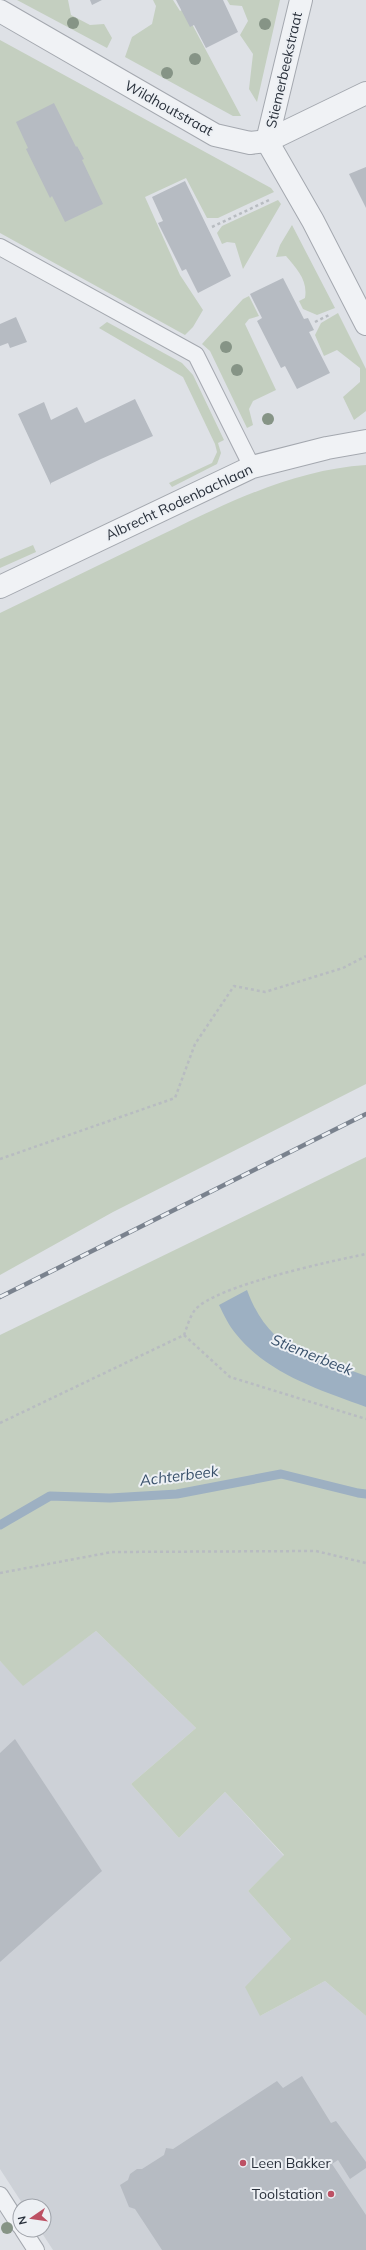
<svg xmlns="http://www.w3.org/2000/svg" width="366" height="2250" viewBox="0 0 366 2250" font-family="Mulish,sans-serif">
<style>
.built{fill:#cdd1d7}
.green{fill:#c4cfc0}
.water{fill:#9db0c2}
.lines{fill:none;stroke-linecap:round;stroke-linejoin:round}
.stream{stroke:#9db0c2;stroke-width:9}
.building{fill:#b6bbc2}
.service-casing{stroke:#a4a8af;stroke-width:18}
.minor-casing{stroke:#a4a8af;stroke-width:24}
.path{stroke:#b8bcc1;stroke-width:2.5;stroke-dasharray:3 3;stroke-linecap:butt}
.service{stroke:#f0f2f5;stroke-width:16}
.minor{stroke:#f0f2f5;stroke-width:22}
.rail-casing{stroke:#7a828e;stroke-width:4.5}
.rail{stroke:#edf0f4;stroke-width:3;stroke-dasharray:9;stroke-linecap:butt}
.tree{fill:#869486}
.poi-dot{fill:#bd5164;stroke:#edf0f4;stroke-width:1.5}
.labels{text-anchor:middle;stroke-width:4;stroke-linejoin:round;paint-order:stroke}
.street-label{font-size:14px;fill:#29303b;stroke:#edf0f4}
.poi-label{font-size:14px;fill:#29303b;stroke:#edf0f4;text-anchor:start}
.water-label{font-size:15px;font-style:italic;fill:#38506a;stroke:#edf0f4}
</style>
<rect width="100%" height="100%" fill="#dee1e6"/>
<!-- built -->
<polygon class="built" points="96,1631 196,1728 131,1784 179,1838 225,1792 284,1856 248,1891 291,1939 260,2016 325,1981 366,2016 366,2250 53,2250 40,2230 44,2230 44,2206 24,2206 0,2169 0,1661 23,1685"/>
<!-- green -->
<g class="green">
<polygon points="17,0 68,0 71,15 90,25 104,24 112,38 107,48"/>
<polygon points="153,0 173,0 180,11 184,9 241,116 233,116 125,57 132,37 152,24 156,6"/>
<polygon points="227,0 280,0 257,102 249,89 253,54 240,35 248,21 242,6 230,5"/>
<polygon points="0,40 271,188 274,192 218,218 207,218 186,178 145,197 180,275 203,310 193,327 185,335 0,233"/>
<polygon points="278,200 281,204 243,269 235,243 227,242 222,244 217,233 222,226"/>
<path d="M292,225L335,308L317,315L303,309L299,301L305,298C308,280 297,269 286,256L276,257L280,245Z"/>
<polygon points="249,296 259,316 249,319 245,324 276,390 253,401 249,409 253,425 247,428 210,351 202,344 243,299"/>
<polygon points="338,313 366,369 366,411 354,420 343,397 360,382 360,368 337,350 324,356 315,335 321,323"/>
<polygon points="107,322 182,363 193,375 224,440 218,443 221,453 217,464 172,487 169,483 212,463 217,452 215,444 183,377 99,328"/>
<path d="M366,465V1084L113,1212L0,1275V613C54,587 107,561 161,535C227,503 292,470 366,465Z"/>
<polygon points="33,545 36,552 0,568 0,559"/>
<polygon points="366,1157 366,2016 325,1981 260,2016 245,1987 291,1939 248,1891 284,1855 225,1792 179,1838 131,1784 196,1728 96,1631 23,1686 0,1661 0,1335"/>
</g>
<!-- water -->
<path class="water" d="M247,1290C270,1353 310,1355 366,1376V1407C320,1390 268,1374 236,1334C229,1326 224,1315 219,1305Z"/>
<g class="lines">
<!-- stream -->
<polyline class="stream" points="0,1525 50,1496 110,1498 177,1494 281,1474 358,1493 366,1494"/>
</g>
<!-- building -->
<g class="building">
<polygon points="90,0 102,0 92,5"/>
<polygon points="176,0 223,0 238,32 206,48 194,25 190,27"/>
<polygon points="54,103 76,147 77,146 84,159 82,160 103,204 65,222 52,196 50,198 26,149 28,148 16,122"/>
<polygon points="366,167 366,208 349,174"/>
<polygon points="185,181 231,276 198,293 186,269 182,271 158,223 163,221 152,197"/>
<polygon points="283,278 304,319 308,318 314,330 309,332 330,373 297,389 285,366 281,368 257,321 262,318 250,294"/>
<polygon points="16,317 27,342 10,348 8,343 0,346 0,324"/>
<polygon points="135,399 153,436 101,459 51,483 51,485 18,414 44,402 51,420 77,407 85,423"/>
<polygon points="15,1739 102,1871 0,1962 0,1753"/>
<polygon points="302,2076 331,2123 336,2121 366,2162 366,2168 350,2179 338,2160 332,2164 366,2215 366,2250 162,2250 135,2209 129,2207 120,2185 128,2180 130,2174 137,2169 142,2169 164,2155 166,2148 173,2149 277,2081 283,2088"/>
</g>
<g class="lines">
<!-- service casing -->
<g class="service-casing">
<g id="service">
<polyline points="0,247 196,355 252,467"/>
<polyline points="0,2195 20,2226"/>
<polyline points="23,2230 36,2250"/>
</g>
</g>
<!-- minor casing -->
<g class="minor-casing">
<g id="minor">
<polyline points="0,11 215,135 250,143 267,141 366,93"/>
<polyline points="267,141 313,221 366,324"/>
<polyline points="267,141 301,0"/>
<polyline points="0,587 252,467 327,448 366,441"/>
</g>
</g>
<!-- path -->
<g class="path">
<polyline points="212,227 269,200"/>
<polyline points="315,322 331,314"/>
<polyline points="0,1159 175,1098 195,1044 234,986 265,992 343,968 366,956"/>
<polyline points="184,1335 230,1377 366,1419"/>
<path d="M0,1423L184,1335C187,1327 190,1316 195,1310C214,1286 332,1261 366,1254"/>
<polyline points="0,1573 112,1552 316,1551 366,1563"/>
</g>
<!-- service -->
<use href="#service" class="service"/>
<!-- minor -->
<use href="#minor" class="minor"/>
<!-- rail casing -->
<g class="rail-casing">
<polyline id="rail" points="0,1297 366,1114"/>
</g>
<!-- rail -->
<use href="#rail" class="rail"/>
</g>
<!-- trees -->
<g class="tree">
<circle cx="73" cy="23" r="6"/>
<circle cx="265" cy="24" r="6"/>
<circle cx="195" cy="59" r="6"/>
<circle cx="167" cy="73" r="6"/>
<circle cx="226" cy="347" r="6"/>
<circle cx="237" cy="370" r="6"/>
<circle cx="268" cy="419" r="6"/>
<circle cx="7" cy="2228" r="6"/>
</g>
<!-- markers -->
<g class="poi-dot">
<circle cx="243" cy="2163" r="4"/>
<circle cx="331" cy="2194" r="4"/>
</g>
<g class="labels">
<!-- street labels -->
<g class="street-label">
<text transform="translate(284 70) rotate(-77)" y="5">Stiemerbeekstraat</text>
<text transform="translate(169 108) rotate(29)" y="5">Wildhoutstraat</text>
<text transform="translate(179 502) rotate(-25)" y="5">Albrecht Rodenbachlaan</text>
</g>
<!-- poi labels -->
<g class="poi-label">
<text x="251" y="2168">Leen Bakker</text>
<text x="323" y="2199" text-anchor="end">Toolstation</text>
</g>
<!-- water labels -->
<g class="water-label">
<text transform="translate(312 1355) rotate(22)" y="5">Stiemerbeek</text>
<text transform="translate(179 1476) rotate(-7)" y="5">Achterbeek</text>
</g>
</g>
<!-- north arrow -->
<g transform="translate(32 2218) rotate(257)"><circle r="19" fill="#edf0f4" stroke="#9fa3aa"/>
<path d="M0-3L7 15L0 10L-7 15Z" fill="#bd5164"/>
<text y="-6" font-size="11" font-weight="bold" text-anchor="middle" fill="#29303b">N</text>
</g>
</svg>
